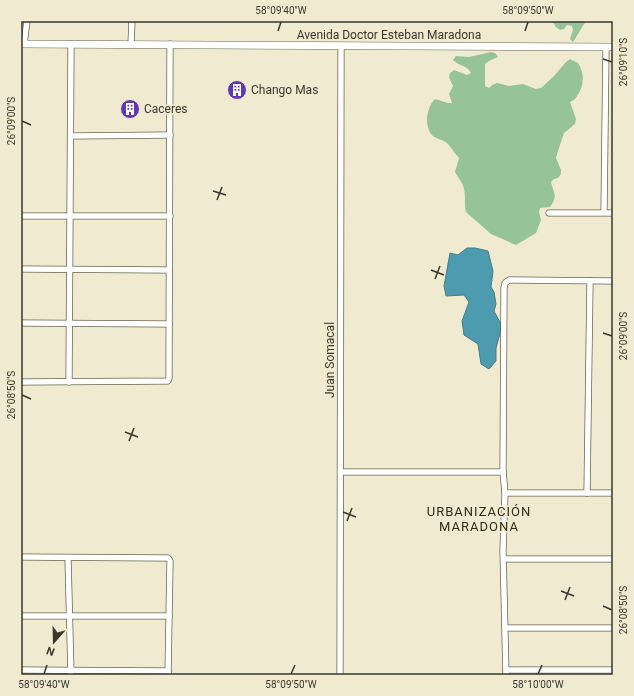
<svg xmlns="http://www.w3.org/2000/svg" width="634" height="696" viewBox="0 0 634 696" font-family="Roboto,sans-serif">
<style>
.green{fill:#97c399}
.water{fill:#4d9bae;stroke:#477d87}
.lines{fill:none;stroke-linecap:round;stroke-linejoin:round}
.minor-casing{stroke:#68644d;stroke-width:7}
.major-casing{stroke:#68644d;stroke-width:8}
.minor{stroke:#fff;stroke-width:5.5}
.major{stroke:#fff;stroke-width:7}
.ticks{fill:none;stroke:#39372d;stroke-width:1.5}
.labels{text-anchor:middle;stroke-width:3.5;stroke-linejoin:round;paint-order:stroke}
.street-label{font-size:12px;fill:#39372d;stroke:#efead0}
.poi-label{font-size:12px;fill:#39372d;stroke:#efead0;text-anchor:start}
.neighbourhood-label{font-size:13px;letter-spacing:1px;fill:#312d18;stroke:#efead0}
.neatline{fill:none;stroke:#39372d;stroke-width:1.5}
.ticks-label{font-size:10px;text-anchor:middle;fill:#39372d}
</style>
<rect width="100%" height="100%" fill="#efead0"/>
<!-- green -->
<g class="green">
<polygon points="552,21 586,21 573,42 570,39 573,30 572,26 567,25 564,29 560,30 556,27"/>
<path d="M491,52L495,53L498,57L489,61L485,64V86L489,88L492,85L497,83L509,86L523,84L536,89L541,88L554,76L566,62L570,59L578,63C585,73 584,87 577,96C576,99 572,101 570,102L576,119L575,124L564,133L557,154L556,158L561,170V174L558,178L554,179L551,182C554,194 558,196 550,207L540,208L539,212L541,220L536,233L516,245L491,234L466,212C464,205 466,197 464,189C463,182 458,178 455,172L459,158C455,154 451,147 447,143C442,139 435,139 431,134C424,125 427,106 435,99L448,103H452L449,94L453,86L449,77L450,73L454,70L467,75L471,73C467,65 459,66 453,60L456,56L469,57Z"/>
</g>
<!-- water -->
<polygon class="water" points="467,248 475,248 488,251 493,271 491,287 494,292 496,304 494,311 502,326 496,348 496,361 489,369 481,364 478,344 464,335 462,321 469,302 464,295 446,296 444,286 450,253 458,255"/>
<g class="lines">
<!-- minor casing -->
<g class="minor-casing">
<g id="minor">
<polyline points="24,44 27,21"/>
<polyline points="131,44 132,21"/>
<polyline points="71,136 170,135"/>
<polyline points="604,212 606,47"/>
<polyline points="549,213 613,213"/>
<polyline points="21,216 170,216"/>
<polyline points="21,269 169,270"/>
<polyline points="21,323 169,324"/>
<polyline points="21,382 168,381 169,378 170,44"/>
<polyline points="69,382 71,44"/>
<polyline points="341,472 503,472"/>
<polyline points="505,493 613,493"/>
<polyline points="587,493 590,281"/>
<polyline points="21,557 168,558 170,561 168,675"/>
<polyline points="68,558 71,675"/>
<polyline points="504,559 613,559"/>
<polyline points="21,616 169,616"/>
<polyline points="506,628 613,628"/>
<polyline points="21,670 168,671"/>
<polyline points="506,670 613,670"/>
<polyline points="340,675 341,46"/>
<polyline points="506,675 503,551 505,493 503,472 504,288 505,283 509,280 515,280 613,281"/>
</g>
</g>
<!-- major casing -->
<g class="major-casing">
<polyline id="major" points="21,44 613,47"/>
</g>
<!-- minor -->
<use href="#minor" class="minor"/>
<!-- major -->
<use href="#major" class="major"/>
</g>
<!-- ticks -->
<path class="ticks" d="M278,31L281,22M525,31L528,22M603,59L612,62M22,121L31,125M213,191L226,195M217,200L222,187M431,270L444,275M435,279L440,266M603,333L612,336M22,395L31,399M125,432L138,437M129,441L134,428M343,512L356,517M347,521L352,508M561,591L574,596M565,600L570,587M603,606L612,610M44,674L47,665M291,674L295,665M538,674L542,665"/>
<!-- icons -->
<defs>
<g id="building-disc" transform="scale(1)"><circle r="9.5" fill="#6238b0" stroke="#efead0"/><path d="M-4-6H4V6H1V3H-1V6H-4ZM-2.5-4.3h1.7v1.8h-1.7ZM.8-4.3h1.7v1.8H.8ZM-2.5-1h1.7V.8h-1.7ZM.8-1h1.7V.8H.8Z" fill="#fff"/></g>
</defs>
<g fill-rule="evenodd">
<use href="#building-disc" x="237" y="90"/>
<use href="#building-disc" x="130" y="109"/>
</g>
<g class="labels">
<!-- street labels -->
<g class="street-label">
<text x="389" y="39">Avenida Doctor Esteban Maradona</text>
<text transform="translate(330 360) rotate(-90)" y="4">Juan Somacal</text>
</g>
<!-- poi labels -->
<g class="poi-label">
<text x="251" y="94">Chango Mas</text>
<text x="144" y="113">Caceres</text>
</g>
<!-- neighbourhood labels -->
<g class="neighbourhood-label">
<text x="479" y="516">URBANIZACIÓN<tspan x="479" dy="15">MARADONA</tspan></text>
</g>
</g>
<!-- border -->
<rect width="634" height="696" fill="none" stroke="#efead0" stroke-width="44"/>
<!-- north arrow -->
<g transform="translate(54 642) rotate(200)" stroke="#efead0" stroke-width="3" paint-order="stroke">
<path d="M0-3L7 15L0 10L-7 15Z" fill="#39372d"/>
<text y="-6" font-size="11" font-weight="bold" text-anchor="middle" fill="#39372d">N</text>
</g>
<rect x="22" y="22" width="590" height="652" class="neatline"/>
<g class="ticks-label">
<text x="281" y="14">58°09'40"W</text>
<text x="528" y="14">58°09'50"W</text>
<text transform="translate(623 62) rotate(-90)" y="4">26°09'10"S</text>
<text transform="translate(11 121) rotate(-90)" y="4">26°09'00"S</text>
<text transform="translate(623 336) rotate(-90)" y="4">26°09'00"S</text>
<text transform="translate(11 395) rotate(-90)" y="4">26°08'50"S</text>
<text transform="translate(623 610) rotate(-90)" y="4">26°08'50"S</text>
<text x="44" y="688">58°09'40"W</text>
<text x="291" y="688">58°09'50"W</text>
<text x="538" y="688">58°10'00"W</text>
</g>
</svg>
